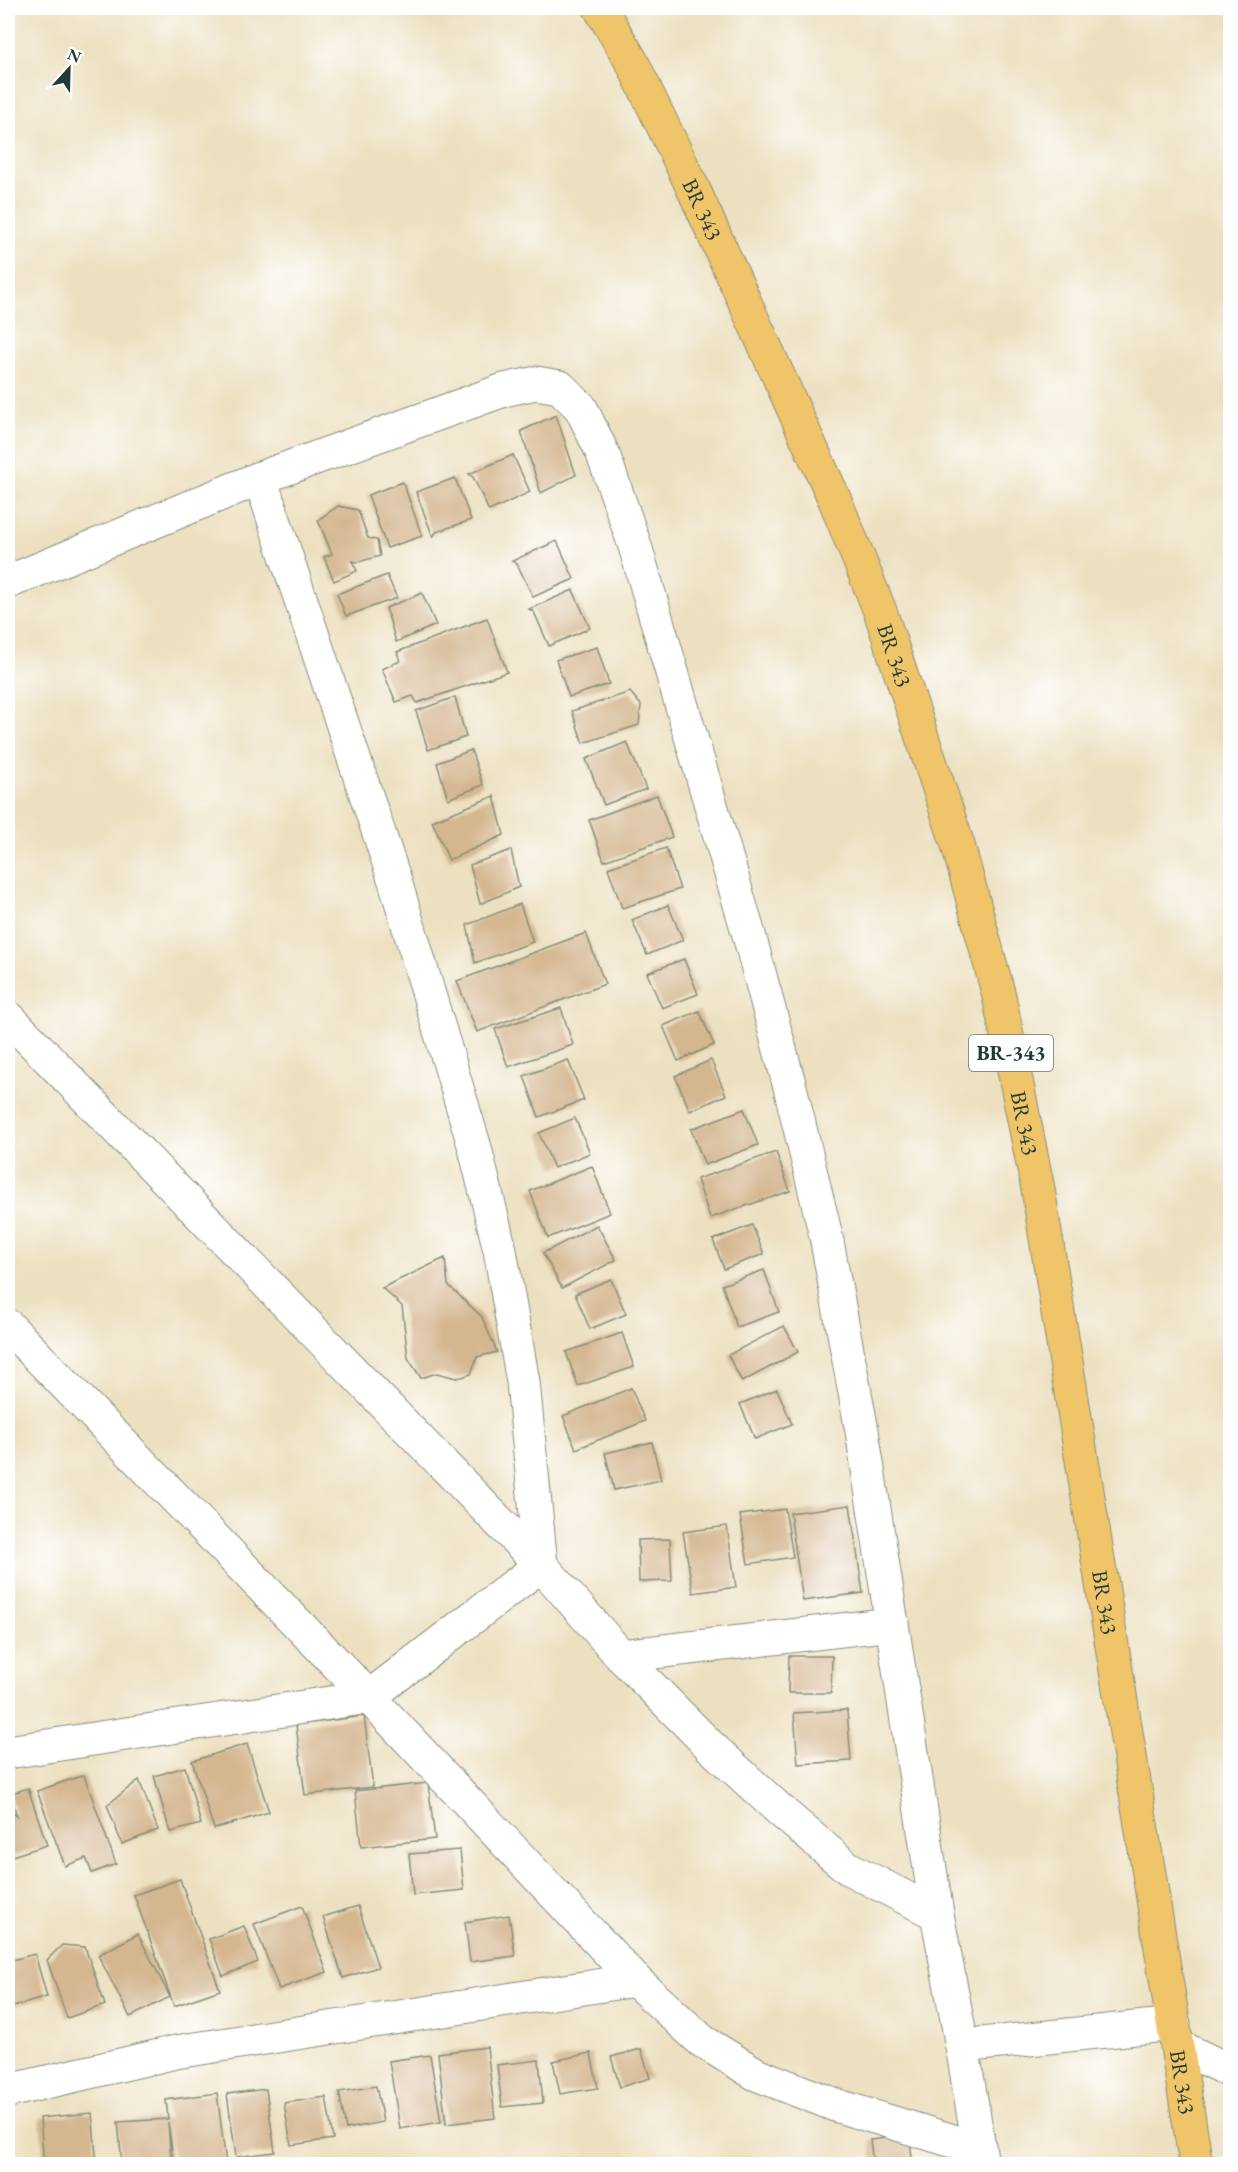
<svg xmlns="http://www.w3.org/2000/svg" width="1238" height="2172" viewBox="0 0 1238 2172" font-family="'EB Garamond',serif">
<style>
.building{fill:#d4b68f}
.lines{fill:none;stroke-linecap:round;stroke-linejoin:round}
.minor-casing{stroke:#868e7a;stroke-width:35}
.primary-casing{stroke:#868e7a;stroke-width:35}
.minor{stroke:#fff;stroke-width:33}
.primary{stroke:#f0c469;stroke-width:33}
.labels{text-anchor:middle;stroke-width:6;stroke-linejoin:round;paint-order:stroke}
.shield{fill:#fff;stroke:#627771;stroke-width:1.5}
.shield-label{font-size:21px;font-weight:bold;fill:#1f3d34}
.street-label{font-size:22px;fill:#1f3d34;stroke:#fff}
</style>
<rect width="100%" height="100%" fill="#fff"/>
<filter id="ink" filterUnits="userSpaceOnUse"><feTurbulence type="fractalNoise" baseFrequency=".0167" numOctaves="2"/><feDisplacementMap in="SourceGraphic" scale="12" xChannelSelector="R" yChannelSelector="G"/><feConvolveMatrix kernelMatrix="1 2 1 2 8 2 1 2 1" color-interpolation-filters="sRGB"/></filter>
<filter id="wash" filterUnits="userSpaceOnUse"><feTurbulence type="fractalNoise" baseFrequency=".008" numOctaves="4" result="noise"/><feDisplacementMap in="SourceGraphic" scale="24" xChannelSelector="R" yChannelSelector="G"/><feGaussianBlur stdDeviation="1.35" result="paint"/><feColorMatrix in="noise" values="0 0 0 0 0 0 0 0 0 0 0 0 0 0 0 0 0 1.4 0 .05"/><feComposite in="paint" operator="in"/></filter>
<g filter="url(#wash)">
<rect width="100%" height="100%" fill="#ece0c0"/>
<g id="blocks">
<!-- building -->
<g class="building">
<polygon points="556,415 576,475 541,493 521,431"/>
<polygon points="513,455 530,492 489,511 473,477 469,474"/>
<polygon points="455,478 471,520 436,532 433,537 416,492"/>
<polygon points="403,482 422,536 387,548 368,495"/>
<polygon points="338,506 358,510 368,538 377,540 380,556 358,562 352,561 357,571 334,581 324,557 332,554 318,520"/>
<polygon points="557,541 574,579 533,597 517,564 512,561"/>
<polygon points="387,575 397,598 346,616 337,594"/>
<polygon points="573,590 590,628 549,646 534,612 529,609"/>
<polygon points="422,593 436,625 396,642 386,608"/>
<polygon points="487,618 507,672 417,703 413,696 396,702 382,669 400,661 397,652"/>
<polygon points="597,647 609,684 569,697 556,660"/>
<polygon points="630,692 641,705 639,725 583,743 572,711"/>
<polygon points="455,697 466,737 428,750 416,711"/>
<polygon points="627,742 646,789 604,805 586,759"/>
<polygon points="471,750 483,785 448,799 437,763"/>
<polygon points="657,795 672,837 604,861 589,820"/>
<polygon points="494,796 504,835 449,860 432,821"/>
<polygon points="666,848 680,889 622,908 608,868"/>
<polygon points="511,850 519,887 480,904 470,865"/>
<polygon points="520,904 533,942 475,963 467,925"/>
<polygon points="668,905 683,940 647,955 632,920"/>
<polygon points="586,933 605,984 477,1032 457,981"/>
<polygon points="684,959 698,994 662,1008 647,973"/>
<polygon points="561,1008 573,1045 508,1067 495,1029"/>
<polygon points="699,1011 714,1045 678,1061 663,1026"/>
<polygon points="568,1060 584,1100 539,1117 524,1076"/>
<polygon points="711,1060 726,1095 690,1111 675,1076"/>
<polygon points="744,1109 758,1145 705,1165 691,1129"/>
<polygon points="575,1118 590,1153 554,1168 539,1133"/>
<polygon points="776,1152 790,1191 710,1218 697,1179"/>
<polygon points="592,1166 610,1213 548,1238 530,1191"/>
<polygon points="597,1225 616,1260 562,1288 543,1253"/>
<polygon points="752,1225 764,1254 724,1269 713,1240"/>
<polygon points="445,1258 448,1285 482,1317 497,1352 477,1357 471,1374 462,1377 456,1378 437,1373 421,1378 408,1358 402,1306 382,1288"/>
<polygon points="764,1270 779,1312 737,1327 722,1285"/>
<polygon points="611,1279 626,1314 590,1329 575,1294"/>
<polygon points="784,1326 798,1352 742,1382 728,1355"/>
<polygon points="622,1333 634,1367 578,1386 566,1352"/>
<polygon points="631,1388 645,1421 576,1449 563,1416"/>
<polygon points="777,1389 792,1424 755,1439 740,1404"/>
<polygon points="652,1442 661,1480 614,1490 605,1453"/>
<polygon points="850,1505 863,1593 803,1601 790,1513"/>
<polygon points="785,1509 793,1557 748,1564 740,1515"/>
<polygon points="727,1526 736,1587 693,1593 683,1532"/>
<polygon points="670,1539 672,1581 639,1582 638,1540"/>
<polygon points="789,1656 832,1656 831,1693 788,1693"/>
<polygon points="847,1710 851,1761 798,1764 794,1713"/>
<polygon points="364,1716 373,1787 305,1795 296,1725"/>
<polygon points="247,1744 269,1812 214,1829 192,1761"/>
<polygon points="185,1767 201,1824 170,1832 154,1776"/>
<polygon points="84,1775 116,1864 92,1873 86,1858 65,1866 37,1791"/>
<polygon points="139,1780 158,1830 122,1844 107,1805"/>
<polygon points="428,1783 435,1839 361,1847 355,1791"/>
<polygon points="28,1788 47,1845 9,1857 8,1852 8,1811 17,1816 10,1794"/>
<polygon points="460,1850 464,1890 413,1895 409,1854"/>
<polygon points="180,1879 220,1990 174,2006 134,1895"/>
<polygon points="302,1906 327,1972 279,1989 254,1924"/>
<polygon points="358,1906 378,1967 343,1978 323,1917"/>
<polygon points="509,1915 515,1956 470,1962 465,1922"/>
<polygon points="244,1926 258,1962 223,1976 209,1939"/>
<polygon points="138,1934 170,1997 130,2017 98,1955"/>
<polygon points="62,1945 85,1947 105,2005 67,2018 47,1960"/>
<polygon points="35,1954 47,1997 9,2008 8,2001 8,1961"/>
<polygon points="487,2047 495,2118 446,2124 438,2053"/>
<polygon points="641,2049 650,2078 620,2087 611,2057"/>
<polygon points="591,2053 598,2088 560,2094 553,2061"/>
<polygon points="430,2055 441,2122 400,2129 389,2061"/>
<polygon points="539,2060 543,2103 502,2107 497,2065"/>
<polygon points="376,2086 383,2122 346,2129 339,2092"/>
<polygon points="266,2089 275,2152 236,2157 227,2094"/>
<polygon points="217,2093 226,2164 174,2164 168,2122 171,2163 122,2164 118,2122 168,2119 166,2100"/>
<polygon points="326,2097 333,2139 291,2145 284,2103"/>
<polygon points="92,2113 97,2164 44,2164 40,2118"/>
<polygon points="909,2135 913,2164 873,2164 870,2140"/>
</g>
</g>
</g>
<g filter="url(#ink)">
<use href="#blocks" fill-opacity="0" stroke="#868e7a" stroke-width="1.5"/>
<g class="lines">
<!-- minor casing -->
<g class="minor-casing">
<g id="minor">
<polyline points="8,582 260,478 504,390 536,383 560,387 581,408 603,454 635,546 749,935 790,1087 826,1236 862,1431 937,1914 962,2046 982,2164"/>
<polyline points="8,1017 541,1565 621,1656 710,1746 783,1813 848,1868 937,1914"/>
<polyline points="8,1326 369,1697 635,1980 702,2041 756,2074 835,2105 979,2149"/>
<polyline points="621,1656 892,1624"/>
<polyline points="8,1752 369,1697 541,1565 523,1382 500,1250 475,1148 395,881 260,478"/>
<polyline points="962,2046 1174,2024"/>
<polyline points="1178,2046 1230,2071"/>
<polyline points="8,2091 176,2052 635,1980"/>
</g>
</g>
<!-- primary casing -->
<g class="primary-casing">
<g id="primary">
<path id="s1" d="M600,8L632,62L692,186L834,498L880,611L958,845L999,996L1038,1189L1196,2164"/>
</g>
</g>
<!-- minor -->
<use href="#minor" class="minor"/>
<!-- primary -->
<use href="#primary" class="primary"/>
</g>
</g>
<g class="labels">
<!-- shield labels -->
<rect class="shield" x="969" y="1035" width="84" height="36" rx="4.5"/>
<g class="shield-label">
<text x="1011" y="1060">BR-343</text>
</g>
<!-- street labels -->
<g class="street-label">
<text dy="8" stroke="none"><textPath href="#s1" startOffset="226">BR 343</textPath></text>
<text dy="8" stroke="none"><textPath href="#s1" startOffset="712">BR 343</textPath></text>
<text dy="8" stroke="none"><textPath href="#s1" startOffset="1198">BR 343</textPath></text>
<text dy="8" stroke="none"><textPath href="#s1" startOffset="1684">BR 343</textPath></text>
<text dy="8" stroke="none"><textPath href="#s1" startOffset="2170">BR 343</textPath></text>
</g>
</g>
<!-- margin -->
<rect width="1238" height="2172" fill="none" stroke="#fff" stroke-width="30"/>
<!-- north arrow -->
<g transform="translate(69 69) rotate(22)" stroke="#ffffff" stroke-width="4.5" paint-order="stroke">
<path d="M0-4.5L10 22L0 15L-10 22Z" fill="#1f3d34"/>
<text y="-9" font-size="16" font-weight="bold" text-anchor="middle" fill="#1f3d34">N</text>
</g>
</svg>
